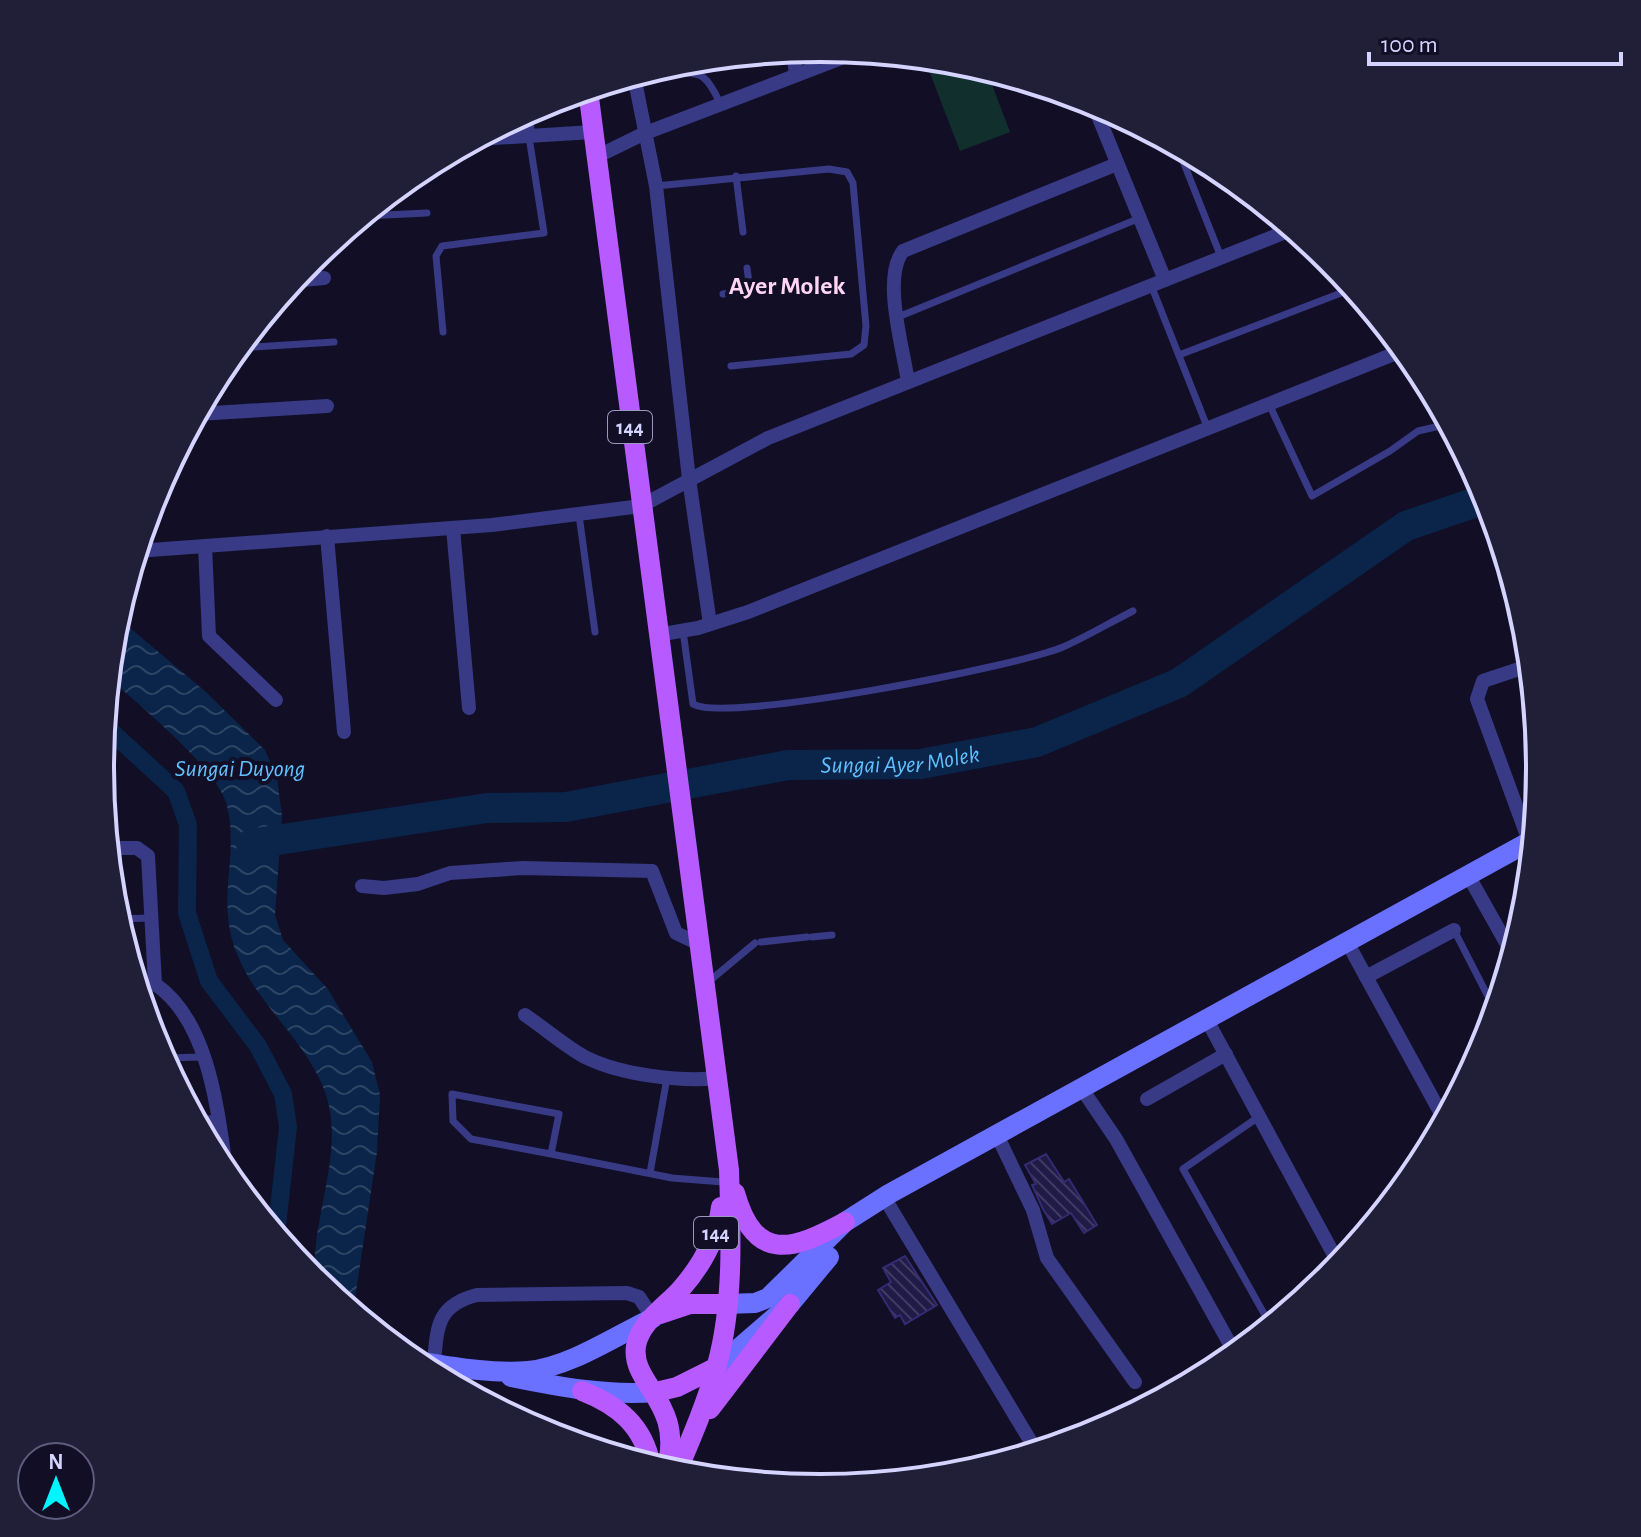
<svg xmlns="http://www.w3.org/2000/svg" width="1641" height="1537" viewBox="0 0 1641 1537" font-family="'Alegreya Sans',sans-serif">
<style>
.pitch{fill:#11302d}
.water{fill:url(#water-waves)}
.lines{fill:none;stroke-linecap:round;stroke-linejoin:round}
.stream{stroke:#0a2549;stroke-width:5}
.canal{stroke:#0a2549;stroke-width:18}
.river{stroke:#0a2549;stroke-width:30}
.building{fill:url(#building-back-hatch);stroke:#352b74;stroke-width:2}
.service{stroke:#383a86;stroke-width:7}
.minor{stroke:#383a86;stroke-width:14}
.secondary{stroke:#6a70ff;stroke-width:20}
.primary{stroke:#b75aff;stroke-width:20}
.labels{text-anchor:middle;stroke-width:8;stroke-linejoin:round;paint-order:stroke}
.shield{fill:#110e26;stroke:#9a98be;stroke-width:2}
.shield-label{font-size:20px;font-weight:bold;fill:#d5d3ff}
.water-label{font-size:24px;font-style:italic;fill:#61c0ff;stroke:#110e26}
.quarter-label{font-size:26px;font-weight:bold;fill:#ffd5f3;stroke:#110e26}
.rim{fill:none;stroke:#d5d3ff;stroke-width:4}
</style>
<defs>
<pattern id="water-waves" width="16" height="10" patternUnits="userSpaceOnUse" patternTransform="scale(2)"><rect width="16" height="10" fill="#0a2549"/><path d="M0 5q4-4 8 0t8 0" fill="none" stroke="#2d4464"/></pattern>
<pattern id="building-back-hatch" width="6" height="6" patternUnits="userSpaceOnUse" patternTransform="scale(2)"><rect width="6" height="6" fill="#201a47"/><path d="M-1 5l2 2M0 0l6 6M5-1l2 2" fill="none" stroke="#403a63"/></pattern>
</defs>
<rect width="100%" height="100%" fill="#110e26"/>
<!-- pitch -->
<polygon class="pitch" points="960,62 986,69 1010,132 960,151 930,73"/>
<!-- water -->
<path class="water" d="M117,617L206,692L265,750L277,778L282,816L275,915L283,940L327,988L372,1062L380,1095L377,1152L353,1312L315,1279C311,1223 339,1166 330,1111C321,1054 262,1011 240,961C213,904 240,859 227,806C219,770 138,704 109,678Z"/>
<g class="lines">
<!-- stream -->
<polyline class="stream" points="301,1266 320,1267"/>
<!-- canal -->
<polyline class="canal" points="104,725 176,791 188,825 187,913 209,981 258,1046 283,1094 288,1127 276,1235"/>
<!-- river -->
<path class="river" id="s1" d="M251,844L487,808L566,807L788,765L921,764L1037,742L1179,683L1406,526L1488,498"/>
</g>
<!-- building -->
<g class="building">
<polygon points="1046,1154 1064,1182 1069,1179 1097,1225 1084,1233 1071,1213 1052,1224 1043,1209 1032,1185 1036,1184 1025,1165"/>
<polygon points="905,1256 937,1305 905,1324 900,1315 895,1318 878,1290 891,1282 883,1268"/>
</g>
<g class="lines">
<!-- service -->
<g class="service">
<path d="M662,67C694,82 699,58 720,103"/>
<polyline points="1177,146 1221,257"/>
<polyline points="736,176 743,232"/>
<polyline points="656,186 829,169 847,172 853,183 866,326 864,345 851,354 731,366"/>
<polyline points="364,216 427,213"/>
<polyline points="1151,285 1208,429"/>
<polyline points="723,294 750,290 747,268"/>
<polyline points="898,317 1140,218"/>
<polyline points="1381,321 1394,354"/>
<polyline points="443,332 436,256 442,246 544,233 529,137"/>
<polyline points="238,348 334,342"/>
<polyline points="1179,355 1354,288"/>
<polyline points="1269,404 1312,496 1390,451 1418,431 1449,424"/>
<polyline points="579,515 595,632"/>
<path d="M683,631L693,704C725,724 1018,666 1063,647C1086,637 1109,623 1133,611"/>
<polyline points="117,919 151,918"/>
<polyline points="1454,930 1496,1012"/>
<polyline points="812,937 832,935"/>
<polyline points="761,942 807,937"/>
<polyline points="707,983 755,943"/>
<polyline points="162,1058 203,1057"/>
<polyline points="1260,1116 1183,1169 1271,1326"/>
<polyline points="551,1154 471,1139 453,1121 452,1094 559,1114 551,1154 672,1178 723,1182"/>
<polyline points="650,1173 667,1078"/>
</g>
<!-- minor -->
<g class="minor">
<polyline points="793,51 796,75"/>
<polyline points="634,76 656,186 689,479 710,624"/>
<polyline points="1092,101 1165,280"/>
<polyline points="526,113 528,136"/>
<polyline points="478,139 593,132"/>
<polyline points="596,157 643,134 857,52"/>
<polyline points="1272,212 1281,233"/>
<polyline points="293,281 324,278"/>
<path d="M908,382C903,347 882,278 903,251L1117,164"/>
<polyline points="197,414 327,406"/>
<polyline points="453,528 469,708"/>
<polyline points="327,536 344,732"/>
<polyline points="205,546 209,636 276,700"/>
<polyline points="137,551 492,525 641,506 768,438 1293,229"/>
<polyline points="657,635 698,628 748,612 1404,350"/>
<polyline points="1531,665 1483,681 1477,699 1533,852"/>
<path d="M108,848H137L148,856L155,984C210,1021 218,1114 227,1175"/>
<polyline points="1468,875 1513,955"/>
<polyline points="362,886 384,888 418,884 450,873 523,868 652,871 676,933 699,944"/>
<polyline points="1347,942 1445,1121"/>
<polyline points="1366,977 1454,930"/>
<polyline points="137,985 155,984"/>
<path d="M525,1015C543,1027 570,1050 587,1058C622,1075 681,1082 718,1078"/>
<polyline points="1207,1020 1340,1266"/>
<polyline points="1082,1089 1116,1139 1236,1355"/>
<polyline points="1147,1099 1226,1054"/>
<polyline points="197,1123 218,1122"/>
<polyline points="997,1135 1033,1210 1047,1258 1135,1382"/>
<polyline points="884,1197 1037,1452"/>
<path d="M434,1363C437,1327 437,1305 477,1295L627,1293L639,1297L653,1318"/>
</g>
<!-- secondary -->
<g class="secondary">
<polyline points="726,1304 755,1303 768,1298 845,1222 889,1194 1534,839"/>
<path d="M410,1360C448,1366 489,1374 528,1371C570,1367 615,1336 653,1318"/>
<polyline points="717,1367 790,1304 829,1257"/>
<path d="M511,1377C560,1387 606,1396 656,1392"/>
</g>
<!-- primary -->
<g class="primary">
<path d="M588,90L729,1170C731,1233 734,1303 717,1365C707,1402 691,1439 676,1474"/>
<path d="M735,1193C755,1264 793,1250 845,1222"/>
<polyline points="660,1314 690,1304 726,1304"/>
<path d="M582,1391C618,1405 644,1426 651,1466"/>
<polyline points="656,1392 677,1387 717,1367"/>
<polyline points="710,1409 790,1304"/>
<path d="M666,1471C686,1402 630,1385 636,1346C640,1322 666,1306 681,1289C702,1265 717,1239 721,1207"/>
</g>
</g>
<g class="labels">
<!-- shield labels -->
<g class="shield">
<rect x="608" y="411" width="44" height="32" rx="6"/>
<rect x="694" y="1217" width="44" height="32" rx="6"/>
</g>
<g class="shield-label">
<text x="630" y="434">144</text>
<text x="716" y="1240">144</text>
</g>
<!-- water labels -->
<g class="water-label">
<text dy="8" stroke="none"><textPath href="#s1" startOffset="656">Sungai Ayer Molek</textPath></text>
<text x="240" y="776">Sungai Duyong</text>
</g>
<!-- quarter labels -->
<g class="quarter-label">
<text x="787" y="294">Ayer Molek</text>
</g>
</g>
<!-- crop -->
<path d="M0 0H1641V1537H0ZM114 768a706 706 0 1 1 1412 0a706 706 0 1 1-1412 0Z" fill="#211e37" fill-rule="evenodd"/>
<path class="rim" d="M114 768a706 706 0 1 1 1412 0a706 706 0 1 1-1412 0Z"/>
<!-- north arrow -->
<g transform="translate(56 1481)"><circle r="38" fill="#110e26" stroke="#5f5d7d" stroke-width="2"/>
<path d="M0-6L14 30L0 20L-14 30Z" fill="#00f5fe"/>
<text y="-12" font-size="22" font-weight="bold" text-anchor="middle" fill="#d5d3ff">N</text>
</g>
<!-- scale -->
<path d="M1369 52v12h252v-12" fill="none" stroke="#d5d3ff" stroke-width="4"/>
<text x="1381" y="52" font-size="24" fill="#d5d3ff" stroke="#110e26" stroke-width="6" paint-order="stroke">100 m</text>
</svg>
